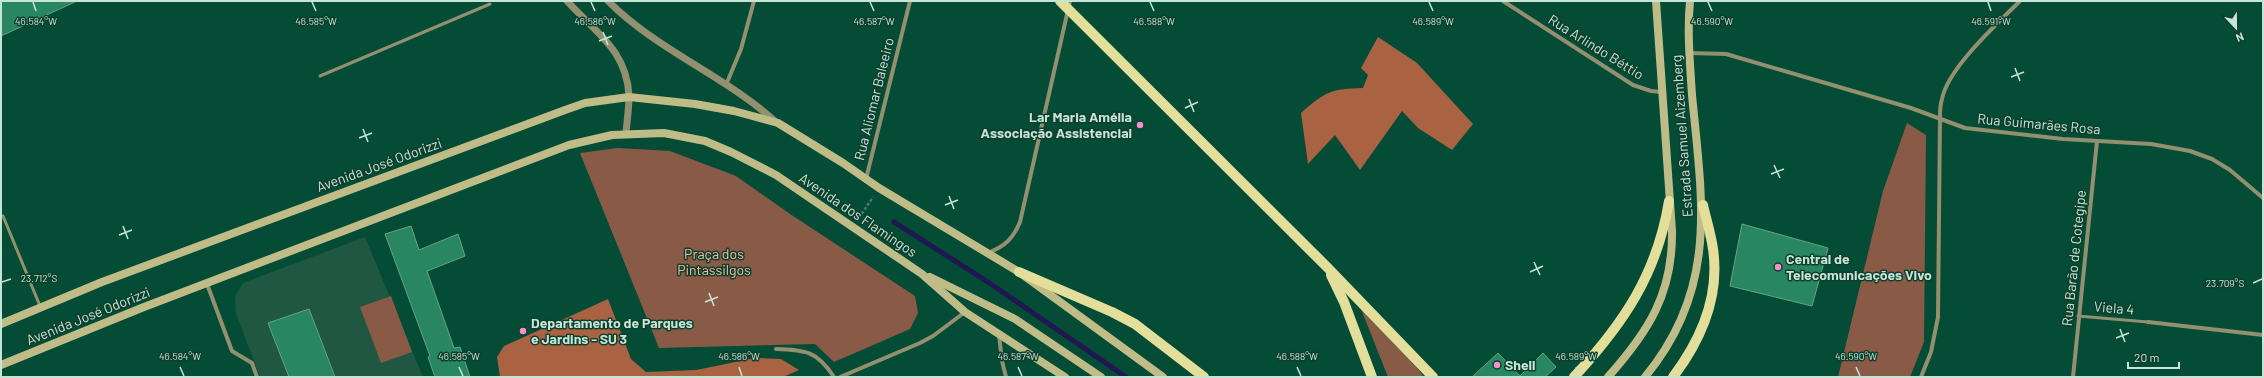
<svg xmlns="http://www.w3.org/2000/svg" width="2264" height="378" viewBox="0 0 2264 378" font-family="Barlow,sans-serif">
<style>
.built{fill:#205742}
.green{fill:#895b47}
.forest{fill:#a96242}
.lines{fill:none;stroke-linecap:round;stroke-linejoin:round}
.stream{stroke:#201651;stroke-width:5}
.building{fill:#288663;stroke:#65a387}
.path{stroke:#447e6a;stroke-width:2.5;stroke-dasharray:3 2;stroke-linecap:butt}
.service{stroke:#92906f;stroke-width:3}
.minor{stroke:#92906f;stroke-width:4}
.tertiary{stroke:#92906f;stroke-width:7}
.secondary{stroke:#c0bc88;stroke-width:8}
.primary{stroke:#e3de9a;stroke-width:10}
.ticks{fill:none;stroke:#c6e5d6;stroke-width:1.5}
.poi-dot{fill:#f790cd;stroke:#0e3f2d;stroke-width:1.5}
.labels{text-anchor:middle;stroke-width:3;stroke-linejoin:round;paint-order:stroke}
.street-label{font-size:14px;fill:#c6e5d6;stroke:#0e3f2d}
.poi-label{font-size:14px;font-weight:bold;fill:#c6e5d6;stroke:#0e3f2d;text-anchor:start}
.park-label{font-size:14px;fill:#fabda3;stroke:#0e3f2d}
.ticks-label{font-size:10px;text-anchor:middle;fill:#c6e5d6;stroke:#0e3f2d;stroke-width:3;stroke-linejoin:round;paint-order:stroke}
</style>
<rect width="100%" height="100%" fill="#044c35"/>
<!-- built -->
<polygon class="built" points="365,237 423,377 260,377 236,313 235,296 243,283"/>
<!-- green -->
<g class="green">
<polygon points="1907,123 1926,135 1924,342 1910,377 1838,377 1883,191"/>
<polygon points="618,148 670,151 736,176 790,214 915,296 918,313 910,329 834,362 815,344 659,348 580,153"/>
<polygon points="391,296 412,352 381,363 360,307"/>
<polygon points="1361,309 1416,367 1424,377 1388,377"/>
</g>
<!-- forest -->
<g class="forest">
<path d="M1378,37L1417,63L1473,124L1452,150L1418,128L1402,111L1360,170L1335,135L1308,164L1301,113C1326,91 1331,89 1363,88L1368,75L1361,68Z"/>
<polygon points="608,299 631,359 646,372 696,370 755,358 781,359 799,370 783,377 500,377 497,357 504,346"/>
</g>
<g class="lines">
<!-- stream -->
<polyline class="stream" points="894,222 991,284 1126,377"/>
</g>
<!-- building -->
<g class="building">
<polygon points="1,1 77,1 1,36"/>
<polygon points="1742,224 1828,248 1812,306 1730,286"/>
<polygon points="411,226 419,250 458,234 465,256 427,271 454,348 460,347 470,377 435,377 428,357 430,356 385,234"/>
<polygon points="309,309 335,377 289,377 268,323"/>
<polygon points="1498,353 1520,376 1543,353 1556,367 1545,377 1472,377"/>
</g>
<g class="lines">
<!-- path -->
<polyline class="path" points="859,218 873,197"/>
<!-- service -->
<g class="service">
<polyline points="320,76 490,4"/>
<polyline points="3,216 40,306"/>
<polyline points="2078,316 2148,322"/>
</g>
<!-- minor -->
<g class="minor">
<polyline points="1503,1 1633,85 1651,91 1661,92"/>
<polyline points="1689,53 1726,54 1911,108 1965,128 2063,139 2151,144 2190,151 2212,159 2230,170 2263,198"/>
<polyline points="726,85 741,49 754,1"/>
<polyline points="866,179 910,1"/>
<path d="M988,253C1005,246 1013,239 1020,222L1070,1"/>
<polyline points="207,284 232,351 252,363 257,377"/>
<polyline points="2148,322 2263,335"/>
<polyline points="999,335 1002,361 1006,377"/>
<path d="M776,349C806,350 817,351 834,377"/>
<polyline points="840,377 920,343 933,336 965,312"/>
<path d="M1921,377L1931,352L1938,317L1940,117C1940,111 1940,105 1942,99C1948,68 1997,24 2020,1"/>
<polyline points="2073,377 2097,141"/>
</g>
<!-- tertiary -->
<g class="tertiary">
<path d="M567,1C595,32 627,50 629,96C629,108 627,121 626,133"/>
<path d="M608,1C658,51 726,76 777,123"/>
</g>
<!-- secondary -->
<g class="secondary">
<polyline points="930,277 1015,319 1101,377"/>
<polyline points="1,324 102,282 565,110 585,103 629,97 695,104 734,111 778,123 843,163 879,188 1019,272 1163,377"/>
<polyline points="1,365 144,307 569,145 612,135 664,133 705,141 731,152 776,175 922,274 965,312 1065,377"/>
<path d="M1608,377C1648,332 1673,294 1672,231L1656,1"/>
<path d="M1645,377C1719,288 1702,200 1692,95C1690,63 1687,32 1690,1"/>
</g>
<!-- primary -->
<g class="primary">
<polyline points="1060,1 1327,267 1433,377"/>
<polyline points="1019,272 1112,312 1135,324 1204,377"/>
<polyline points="1331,275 1344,302 1372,377"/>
<path d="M1574,377C1624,323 1657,274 1669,201"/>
<path d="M1673,377C1701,340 1720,297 1713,249C1711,234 1706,219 1703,205"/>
</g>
</g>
<!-- ticks -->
<path class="ticks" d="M33,2L36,11M312,2L316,11M591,2L595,11M870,2L874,11M1150,2L1154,11M1429,2L1433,11M1708,2L1712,11M1988,2L1991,11M603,32L608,45M599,41L612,36M2015,68L2020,81M2011,77L2024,72M1189,99L1194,112M1185,108L1198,102M363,129L368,142M359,138L372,133M1774,165L1780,178M1771,174L1784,169M949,196L954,209M945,205L958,200M123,226L128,239M119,235L132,230M1534,262L1540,275M1530,272L1543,266M2,282L11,279M2253,283L2262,279M709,293L714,306M705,302L718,297M2120,329L2125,342M2116,338L2129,333M180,367L184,376M459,367L463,376M739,367L742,376M1018,367L1022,376M1297,367L1301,376M1576,367L1580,376M1856,367L1860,376"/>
<!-- markers -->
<g class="poi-dot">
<circle cx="1140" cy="125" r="4"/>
<circle cx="1778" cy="267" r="4"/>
<circle cx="523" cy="331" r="4"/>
<circle cx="1497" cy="365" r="4"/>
</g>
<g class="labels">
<!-- street labels -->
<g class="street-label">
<text transform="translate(1596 47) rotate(32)" y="5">Rua Arlindo Béttio</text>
<text transform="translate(874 99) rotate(-76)" y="5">Rua Aliomar Baleeiro</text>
<text transform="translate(2039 124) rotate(5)" y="5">Rua Guimarães Rosa</text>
<text transform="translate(1682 136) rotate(-94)" y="5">Estrada Samuel Aizemberg</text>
<text transform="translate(379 165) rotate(-20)" y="5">Avenida José Odorizzi</text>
<text transform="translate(858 215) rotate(34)" y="5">Avenida dos Flamingos</text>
<text transform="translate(2074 258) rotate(-84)" y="5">Rua Barão de Cotegipe</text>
<text transform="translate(2114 308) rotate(5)" y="5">Viela 4</text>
<text transform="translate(88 316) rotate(-22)" y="5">Avenida José Odorizzi</text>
</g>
<!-- poi labels -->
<g class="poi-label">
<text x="1132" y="122" text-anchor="end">Lar Maria Amélia<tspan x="1132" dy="16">Associação Assistencial</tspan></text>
<text x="1786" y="264">Central de<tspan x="1786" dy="16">Telecomunicações Vivo</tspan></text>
<text x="531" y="328">Departamento de Parques<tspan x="531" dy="16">e Jardins - SU 3</tspan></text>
<text x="1505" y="370">Shell</text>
</g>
<!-- park labels -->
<g class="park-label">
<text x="714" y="259">Praça dos<tspan x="714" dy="16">Pintassilgos</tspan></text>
</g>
</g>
<g class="ticks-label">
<text x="1712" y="25">46.590°W</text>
<text x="36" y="25">46.584°W</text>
<text x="316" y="25">46.585°W</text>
<text x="595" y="25">46.586°W</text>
<text x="874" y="25">46.587°W</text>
<text x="1154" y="25">46.588°W</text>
<text x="1433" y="25">46.589°W</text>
<text x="1991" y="25">46.591°W</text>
<text x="39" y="282">23.712°S</text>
<text x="2225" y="287">23.709°S</text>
<text x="180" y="360">46.584°W</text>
<text x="459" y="360">46.585°W</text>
<text x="739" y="360">46.586°W</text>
<text x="1018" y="360">46.587°W</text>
<text x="1297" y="360">46.588°W</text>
<text x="1576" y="360">46.589°W</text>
<text x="1856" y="360">46.590°W</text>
</g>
<!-- border -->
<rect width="2264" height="378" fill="none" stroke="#c6e5d6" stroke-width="4"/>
<!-- north arrow -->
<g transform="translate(2236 28) rotate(158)" stroke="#0e3f2d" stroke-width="3" paint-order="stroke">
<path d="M0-3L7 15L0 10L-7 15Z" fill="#c6e5d6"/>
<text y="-6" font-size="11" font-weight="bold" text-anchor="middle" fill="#c6e5d6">N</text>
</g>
<!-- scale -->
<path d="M2128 362v6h51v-6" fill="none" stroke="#c6e5d6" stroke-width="2"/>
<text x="2134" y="362" font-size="12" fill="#c6e5d6" stroke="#0e3f2d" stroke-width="3" paint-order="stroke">20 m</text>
</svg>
